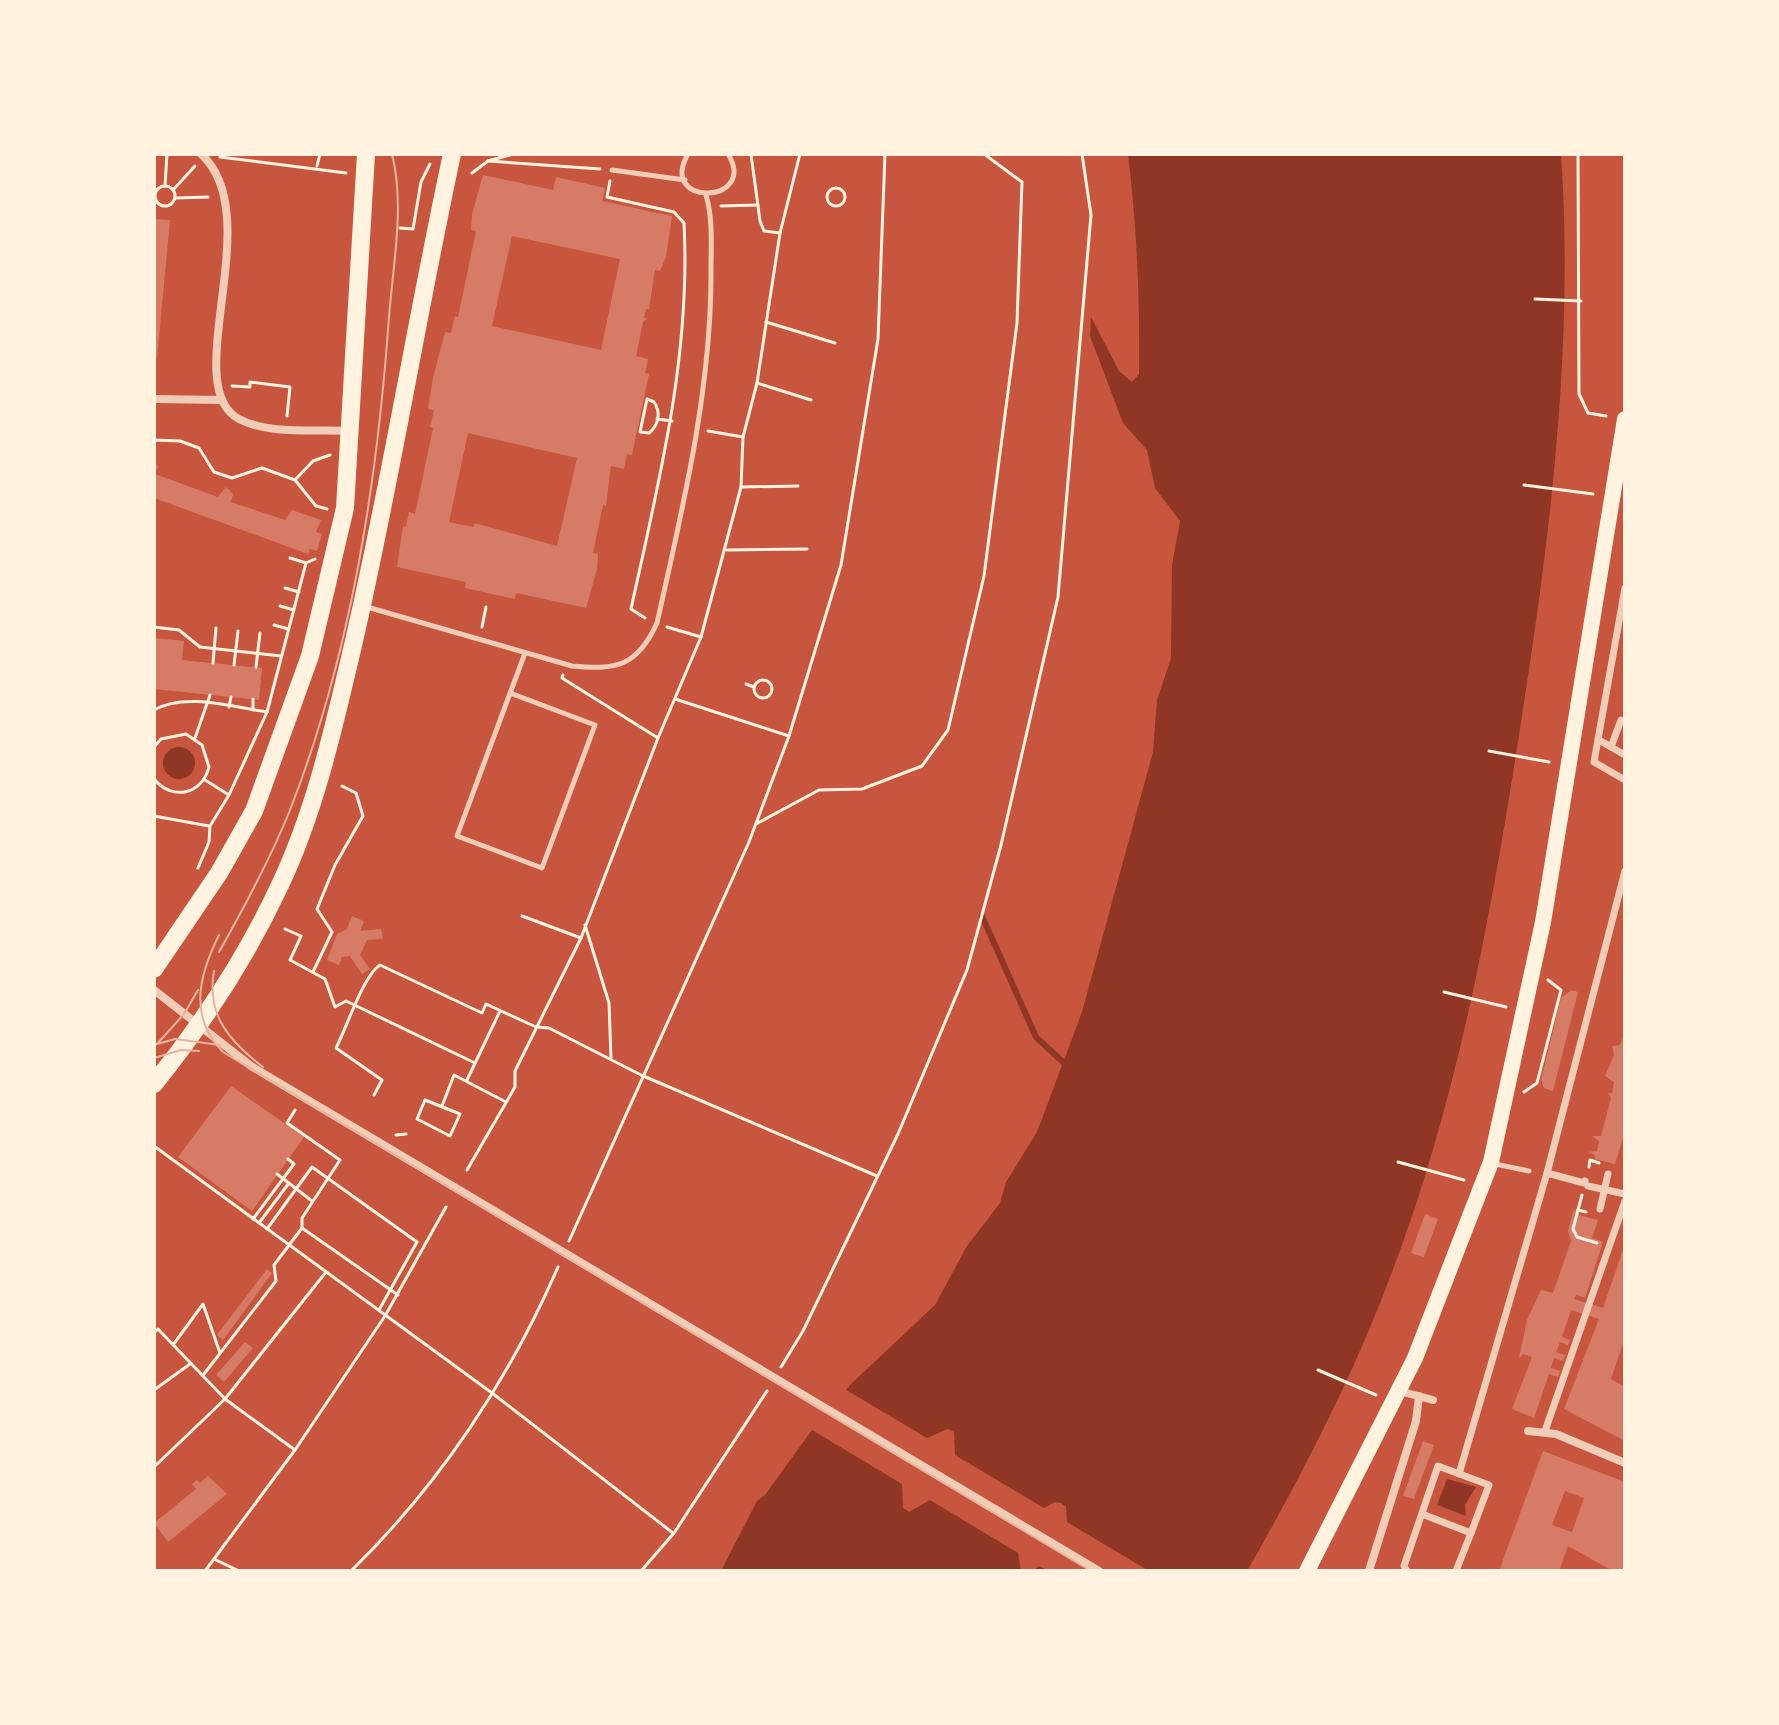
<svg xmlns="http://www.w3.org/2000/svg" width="1779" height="1725" viewBox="0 0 1779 1725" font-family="'Public Sans',sans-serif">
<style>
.water{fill:#8f3625}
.pier{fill:#c8553d}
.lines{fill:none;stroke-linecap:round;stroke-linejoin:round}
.stream{stroke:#8f3625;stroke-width:6}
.building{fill:#d67c66;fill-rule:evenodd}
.path{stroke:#fff3e0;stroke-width:3}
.service{stroke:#f1ccb7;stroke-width:5}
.pedestrian{stroke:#f1ccb7;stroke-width:7}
.minor{stroke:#f1ccb7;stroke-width:8}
.secondary{stroke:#fff3e0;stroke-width:16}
.primary{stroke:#fff3e0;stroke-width:18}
.tram{stroke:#e9b49f;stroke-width:2}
</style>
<rect width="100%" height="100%" fill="#c8553d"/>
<!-- water -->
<g class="water">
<path d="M1128,154H1561C1573,327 1554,505 1528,676C1498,876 1464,1083 1392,1272C1353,1377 1302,1475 1247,1571H721L757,1501L765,1495L812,1430L851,1384L935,1305L967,1246L1000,1203L1006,1182L1037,1132L1082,1012L1153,752L1157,700L1171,658L1172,565L1180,521L1155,488L1147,450L1123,423L1090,336L1091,317L1119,371L1132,382L1139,374C1140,300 1137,228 1128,154Z"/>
<circle cx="179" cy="763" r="16"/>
<polygon points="1447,1479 1476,1487 1465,1505 1466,1516 1437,1505"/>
</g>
<!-- pier -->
<polygon class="pier" points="843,1388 927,1438 948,1429 954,1432 955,1455 1044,1508 1055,1502 1061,1503 1066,1507 1067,1522 1149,1571 1049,1571 1039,1566 1033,1571 1021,1571 1018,1553 930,1500 909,1512 903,1508 902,1484 812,1430 804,1436"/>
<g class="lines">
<!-- stream -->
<polyline class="stream" points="982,916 1036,1037 1064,1063"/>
</g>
<!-- building -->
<g class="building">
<path d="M483,175L553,190L556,177L592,185L605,188L602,201L672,216L666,257L660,271L655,270L649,309H646L644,318H647L643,322L636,356L648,359L645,373L649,374L632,455L627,454L624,469L611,466L606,506L603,505L593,553L598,554L597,569L586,608L516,593L515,599L465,588L466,582L397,567L403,526L406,527L409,512L415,514L433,428L430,427L434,410L428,409L433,378L445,332L451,333L455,316L458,317L476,231L471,230L472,214ZM512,236L620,259L601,350L492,326ZM468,433L577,458L557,546L475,523L473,527L449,522Z"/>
<polygon points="154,219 170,220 157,358 154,357"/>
<polygon points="154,460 158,466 155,474 196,489 218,497 226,487 233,494 231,502 285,520 292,510 321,520 316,532 322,534 317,551 310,549 308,554 154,498"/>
<polygon points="154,638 184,641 182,660 262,668 259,700 154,689"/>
<polygon points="352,916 364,921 360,931 381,929 383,939 367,940 360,955 370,969 362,974 350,956 342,957 339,965 327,960 337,934 347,929"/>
<polygon points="1571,990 1578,992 1553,1091 1544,1088 1541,1080 1561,998"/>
<polygon points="1625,1033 1625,1131 1615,1164 1595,1159 1595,1155 1588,1152 1597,1151 1599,1141 1592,1136 1601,1136 1611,1098 1608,1093 1612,1093 1614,1082 1605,1076 1614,1055 1612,1046 1620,1045"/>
<polygon points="231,1086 304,1137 252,1211 178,1157"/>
<polygon points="1574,1209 1579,1215 1598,1220 1592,1238 1603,1242 1585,1298 1576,1295 1574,1299 1603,1308 1625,1244 1625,1338 1611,1379 1625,1387 1625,1441 1564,1409 1599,1319 1571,1310 1562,1337 1570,1340 1568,1345 1560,1342 1556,1352 1565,1355 1563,1361 1554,1358 1551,1368 1560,1371 1558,1377 1549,1374 1534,1418 1512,1409 1532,1357 1523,1354 1519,1358 1527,1320 1541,1290 1553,1293 1571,1241 1568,1231"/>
<polygon points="1425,1214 1438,1219 1424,1257 1411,1253"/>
<polygon points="267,1269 272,1273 223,1340 217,1335"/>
<polygon points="245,1342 253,1348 224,1382 216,1375"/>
<polygon points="1423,1441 1434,1445 1414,1499 1403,1496"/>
<path d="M1543,1451L1625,1482V1571H1613L1568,1546L1559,1571H1499ZM1565,1491L1584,1498L1572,1532L1552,1525Z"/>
<polygon points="208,1476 227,1494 168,1542 154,1523 196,1489 192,1484 197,1480 200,1483"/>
</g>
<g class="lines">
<!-- path -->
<g class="path">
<polyline points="751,154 760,221 764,231 780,233"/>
<polyline points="1578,154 1579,394 1588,413 1606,416"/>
<polyline points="220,157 346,173"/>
<polyline points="488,161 600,169"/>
<polyline points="317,166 320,154"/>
<polyline points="472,173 488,161 513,154"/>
<path d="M610,181L607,197L674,212L684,223C691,355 659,481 631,609L645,618"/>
<circle cx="165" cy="196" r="10"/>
<polyline points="165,186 167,154"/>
<circle cx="836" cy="197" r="9"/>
<polyline points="173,190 195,166"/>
<polyline points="176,198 208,197"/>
<polyline points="721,206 758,205"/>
<polyline points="400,228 413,229 421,182 430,164"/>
<polyline points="1535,299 1581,301"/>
<polyline points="766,322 835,343"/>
<polyline points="757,383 811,400"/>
<polyline points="232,386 250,387 250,382 290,387 287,416"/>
<path d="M647,399L654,402C661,412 659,425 649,433L640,432Z"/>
<polyline points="657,419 672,421"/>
<polyline points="708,431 743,437"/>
<polyline points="154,440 180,441 199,448 214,472 232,478 262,468 295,480 316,506 327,509"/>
<polyline points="295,480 313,461 330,455"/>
<polyline points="1524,485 1593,494"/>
<polyline points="741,487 798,486"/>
<polyline points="727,550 807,549"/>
<polyline points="290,558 306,563"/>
<polyline points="285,588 299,592"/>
<polyline points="280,606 294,610"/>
<polyline points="274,625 288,629"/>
<polyline points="154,627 179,630 200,647 281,656"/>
<polyline points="482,627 486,607"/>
<polyline points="667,627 701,637"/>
<polyline points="213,663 216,628"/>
<polyline points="234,665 238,631"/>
<polyline points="256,667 260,633"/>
<polyline points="563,675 562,678 658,738"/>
<circle cx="763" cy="689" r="9"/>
<polyline points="746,684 754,687"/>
<polyline points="675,699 789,736"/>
<polyline points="229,707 231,697"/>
<path d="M154,710C185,692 233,707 267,712"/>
<polyline points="253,710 253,699"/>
<polyline points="195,738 210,695"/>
<path d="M154,747L161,739L186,734L202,745L209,767C202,795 172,801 154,779"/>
<polyline points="1489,751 1549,762"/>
<polyline points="205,780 229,795"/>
<polyline points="154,816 209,826"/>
<polyline points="756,824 819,790 862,789 922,766 948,730 984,576 1017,323 1022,182 984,154"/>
<polyline points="198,868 209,842 210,826 229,795 267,712 306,563 315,559"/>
<polyline points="522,916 581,938"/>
<polyline points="585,925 609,1003 611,1058"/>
<polyline points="285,929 301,936 290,960 325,979 335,1007 346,1001 475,1063"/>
<polyline points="313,972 332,932 317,909 335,865 363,816 356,793 342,786"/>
<polyline points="1444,992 1506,1007"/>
<polyline points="467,1080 500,1011"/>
<polyline points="1524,1092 1537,1083 1561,990 1548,980"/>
<path d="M374,1095L382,1080L336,1048C347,1027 363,976 380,965L482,1013L486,1004L536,1027L549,1028L641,1075L877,1176"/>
<polygon points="425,1100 460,1114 450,1136 417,1119"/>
<polyline points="442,1106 454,1075 506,1102"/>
<polyline points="295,1110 287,1123 340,1160 302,1218 302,1228 398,1295"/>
<polyline points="396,1135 406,1134"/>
<polyline points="154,1146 492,1393 673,1533"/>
<polyline points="1398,1162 1464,1180"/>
<polyline points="1589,1167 1590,1160 1599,1163"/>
<polyline points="467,1170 515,1087 515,1071 581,938 658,738 701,637 741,487 743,437 757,383 780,233 800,154"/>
<polyline points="277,1174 312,1201"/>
<polyline points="1582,1195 1578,1210 1586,1212"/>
<polyline points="1578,1210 1573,1229 1577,1237 1597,1243"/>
<polyline points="253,1219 294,1164 288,1159"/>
<polyline points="259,1223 289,1183"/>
<polyline points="267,1229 312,1167 417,1242 379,1310"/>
<polyline points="569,1241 749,842 789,736 841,565 878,339 885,154"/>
<polyline points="154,1333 158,1329 225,1399 295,1450"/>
<polyline points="173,1345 203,1304 220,1353"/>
<polyline points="781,1367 803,1331 898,1134 967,970 1001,845 1058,597 1091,215 1082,154"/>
<polyline points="1318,1370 1376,1395"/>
<polyline points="204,1374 276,1281 274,1265 302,1228"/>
<polyline points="154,1390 190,1364"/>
<polyline points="154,1467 225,1399 326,1272"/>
<polyline points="216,1560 237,1570"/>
<polyline points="205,1571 295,1450 385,1316 446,1207"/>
<path d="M351,1571C439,1485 509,1380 558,1267"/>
<polyline points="641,1571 674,1533 767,1391"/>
</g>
<!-- service -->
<g class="service">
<path d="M688,154C657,208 759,204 728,154"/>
<polyline points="612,170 685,180"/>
<path d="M367,607L572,666C616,670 637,667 657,623C683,507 712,387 711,268C711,243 713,219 706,195"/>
<polyline points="510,693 595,725 542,868 457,836 525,653"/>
<polyline points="1495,1164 1529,1171"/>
</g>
<!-- pedestrian -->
<g class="pedestrian">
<polyline points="1625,588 1594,762 1625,780"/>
<polyline points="1599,740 1623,754"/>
<polyline points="1611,747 1621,720"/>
<polyline points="1547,1173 1584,1183 1585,1181"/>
<polyline points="1588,1186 1625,1194"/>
<polyline points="1600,1209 1608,1174"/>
<polyline points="1545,1431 1625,1201"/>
<polyline points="1459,1474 1547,1173 1625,871"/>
<polyline points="1407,1571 1404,1566 1438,1466 1489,1485 1471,1533 1422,1514"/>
<polyline points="1456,1571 1471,1533"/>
</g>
<!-- minor -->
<g class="minor">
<path d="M201,154C269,215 177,386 239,419C269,435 315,429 348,431"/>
<polyline points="154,399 222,400"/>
<polyline points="154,990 251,1066 1099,1571"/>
<polyline points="1399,1391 1433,1400"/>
<polyline points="1528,1431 1556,1434 1625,1463"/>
<polyline points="1369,1571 1416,1421 1419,1396"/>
</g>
<!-- secondary -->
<polyline class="secondary" points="1307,1571 1415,1358 1491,1162 1543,922 1625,419"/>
<!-- primary -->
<g class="primary">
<polyline points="154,969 219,873 254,811 310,656 345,508 366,154"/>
<path d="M154,1084C204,1022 247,956 280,885C316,809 335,722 354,641C391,480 417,316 452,154"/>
</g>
<!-- tram -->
<g class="tram">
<path d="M219,935C199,975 188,1017 223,1052L1091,1571"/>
<path d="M219,952C245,906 270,860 290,810C351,654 377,484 389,317C393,264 405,206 392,154"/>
<path d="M214,971C206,1015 230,1042 263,1067"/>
<polyline points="157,1044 184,1014 198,990"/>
<polyline points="154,1045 175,1039 220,1045"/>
<polyline points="154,1058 181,1050 199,1051"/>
</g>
</g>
<!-- border -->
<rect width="1779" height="1725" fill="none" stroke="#fff3e0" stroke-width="312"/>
</svg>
